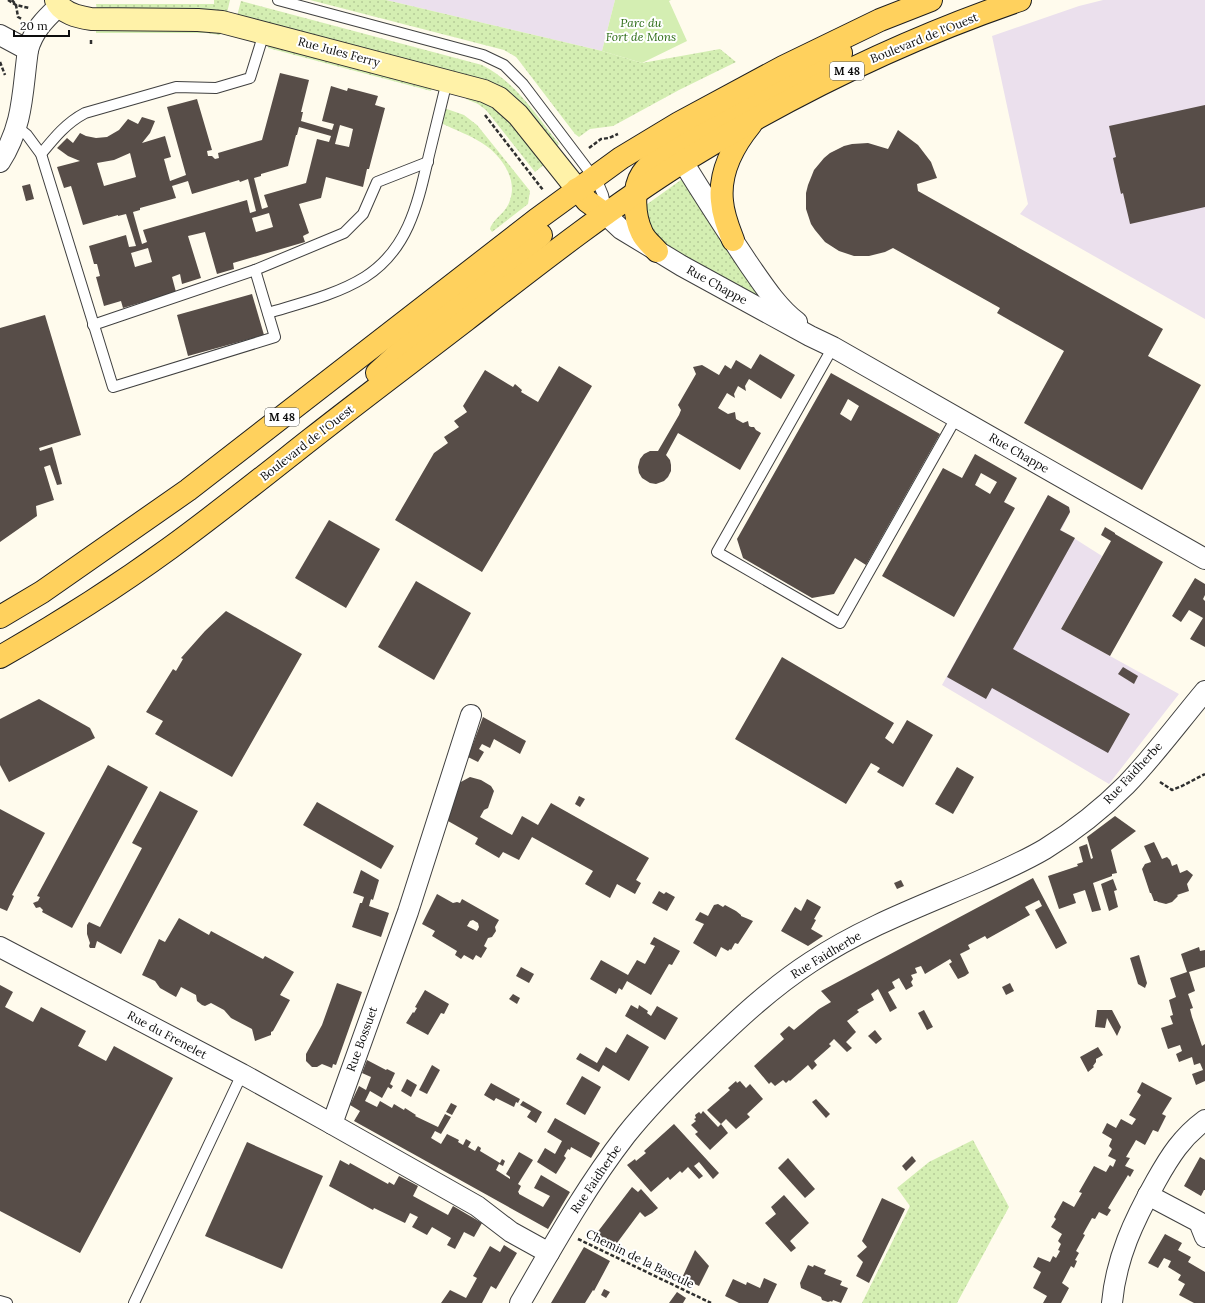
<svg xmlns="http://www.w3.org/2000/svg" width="1205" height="1303" viewBox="0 0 1205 1303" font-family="Lora,serif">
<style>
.industrial{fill:#ebe0ed}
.grass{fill:url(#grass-dots)}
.park{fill:#d4eeb2}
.building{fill:#574d48;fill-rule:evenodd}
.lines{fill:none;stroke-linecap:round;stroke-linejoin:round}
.lane-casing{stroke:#404040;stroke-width:12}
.street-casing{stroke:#404040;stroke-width:22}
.secondary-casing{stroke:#2f2f2f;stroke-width:24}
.primary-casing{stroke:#1e1e1e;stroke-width:24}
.path{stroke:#2f2f2f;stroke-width:2.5;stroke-dasharray:4 2;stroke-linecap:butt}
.lane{stroke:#fff;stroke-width:10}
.street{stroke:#fff;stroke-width:20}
.secondary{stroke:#fff2a8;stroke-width:22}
.primary{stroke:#ffd15d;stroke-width:22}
.labels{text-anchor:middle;stroke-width:4;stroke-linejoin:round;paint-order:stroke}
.shield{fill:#fff;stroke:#565656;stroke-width:1}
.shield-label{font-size:11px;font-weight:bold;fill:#0d0d0d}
.park-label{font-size:12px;font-style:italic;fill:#2c6c16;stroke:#fff}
.street-label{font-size:12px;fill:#0d0d0d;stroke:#fff}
</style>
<defs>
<pattern id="grass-dots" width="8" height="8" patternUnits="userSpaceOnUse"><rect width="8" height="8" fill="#d4eeb2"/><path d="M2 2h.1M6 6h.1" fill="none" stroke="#b5cb98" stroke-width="1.8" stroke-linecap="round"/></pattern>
</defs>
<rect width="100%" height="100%" fill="#fffbed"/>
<!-- industrial -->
<g class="industrial">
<polygon points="386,0 615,0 602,51"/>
<polygon points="1103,0 1205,0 1205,319 1020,214 1028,204 992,36 1079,6"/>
<polygon points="1048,495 1069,507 1070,512 1061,530 1102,556 1061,629 1179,694 1109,784 942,685"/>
</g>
<!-- grass -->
<g class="grass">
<polygon points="214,0 230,0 227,13 97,10 96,4 214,4"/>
<polygon points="310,0 386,0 602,51 642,63 720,49 736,62 679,90 613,126 590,129 579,137 575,134 520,62 516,57 504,50"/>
<path d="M241,1L482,65C516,82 536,115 559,144L555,148L515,97L503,88L237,16Z"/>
<polygon points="96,28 222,31 220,35 206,33 96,33"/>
<polygon points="269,42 433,85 431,91 268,48"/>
<polygon points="468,95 498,108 546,163 535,172 486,110 478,104 466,99"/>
<path d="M444,108L464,115L477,125L530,191L528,204L492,232L490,229C494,217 506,214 510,200C518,178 500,154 482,143C470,135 455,130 441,123Z"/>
<polygon points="685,177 770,303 664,248 651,235 646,205"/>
<polygon points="973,1140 1009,1207 957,1303 862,1303 910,1206 897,1188 929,1162"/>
</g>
<!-- park -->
<polygon class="park" points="615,0 671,0 669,1 687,41 642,63 602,51"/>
<!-- building -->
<g class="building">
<path d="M280,73L309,80L301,112H303L301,121L332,130L334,124L322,121L331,86L347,91L348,88L378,96L375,105L385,108L369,169H367L363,187L326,177L321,198L299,204L309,233L303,236L305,242L233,263L234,269L217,274L205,232L188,236L201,278L182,284L180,274L172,277L176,292L123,308L121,301L104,306L96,277L100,276L97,264H94L89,246L126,235L129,247L136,246L126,214L118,216V215L83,225L71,186L64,188L57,167L80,161L68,156L57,148L67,138L73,143L80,133L86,136L96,138L107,137L119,130L128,119L138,124L142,117L155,121L150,133L142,143L165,136L171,157L164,159L170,181L186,175L167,107L197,99L212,150L207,151L208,156H212L215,159L219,158L218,153L262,140ZM340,125L353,129L349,147L335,144ZM299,127L331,136L329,142L317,139L306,183L264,195L268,207L262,209L254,178L261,176V174L288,166L296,135H297ZM130,153L136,177L104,186L97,163L114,160ZM248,179L256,211L250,213L247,200L143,230L147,242L142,244L133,212L140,210V208L176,198L172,186L188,181L192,194L239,180L240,182ZM269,213L273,227L256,232L252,218ZM148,248L152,262L135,267L131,253Z"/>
<polygon points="1205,105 1205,207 1130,224 1123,193 1121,194 1113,158 1116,157 1109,126"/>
<polygon points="898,130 918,145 931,162 937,178 917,184 918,191 1163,329 1148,356 1201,385 1142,490 1024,423 1064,351 997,313 1000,308 893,248 885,252 869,256 854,256 839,251 825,242 815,230 811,224 806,209 806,193 808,185 814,170 824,158 830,153 844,146 852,144 868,143 888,149"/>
<polygon points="30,184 34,199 26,201 22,186"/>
<polygon points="252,294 264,335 188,356 177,315"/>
<polygon points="45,315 81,435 39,448 40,451 52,447 62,484 57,485 50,465 44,467 54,500 36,506 37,516 0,542 0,328"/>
<polygon points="760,354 795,375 781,399 749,379 745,386 746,391 738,386 734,394 735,398 727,393 718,408 728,414 735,412 736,419 743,423 748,421 749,426 751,427 754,427 756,430 761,433 740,470 678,433 666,455 670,460 671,465 671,471 668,477 664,481 656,484 650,483 642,478 639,473 638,467 640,459 644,454 650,451 658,451 679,415 681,410 678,405 696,374 693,367 702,365 719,375 725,365 731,369 736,360 751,369"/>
<polygon points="559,366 592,386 482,572 395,520 434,453 448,443 444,437 459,427 454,421 467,412 463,406 485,370 513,387 515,384 522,390 521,392 538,402"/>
<path d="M831,373L940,434L866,565L855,558L834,594L812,598L743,558L737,539ZM848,399L859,406L851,421L840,414Z"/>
<path d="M975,454L1017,478L1004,502L1015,508L954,617L882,576L943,468L962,478ZM981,473L997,482L990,494L975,485Z"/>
<polygon points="1048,495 1069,507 1070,512 1060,530 1075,538 1013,649 1130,714 1108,753 992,688 986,699 947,677"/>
<polygon points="329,520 380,549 346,608 295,578"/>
<polygon points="1105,527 1115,533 1115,534 1163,562 1110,656 1061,629 1111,541 1101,535"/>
<polygon points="1195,578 1205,584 1205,595 1203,599 1205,601 1205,647 1190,639 1203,618 1189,610 1181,622 1172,616"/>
<polygon points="416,581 471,613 434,680 378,647"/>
<polygon points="226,611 302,654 232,777 155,734 163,721 146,712 173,669 176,671 183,659 181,658 205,631"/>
<polygon points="782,657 894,723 885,738 893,744 907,720 933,735 903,787 877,772 880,768 871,763 846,804 735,739"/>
<polygon points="1123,667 1138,676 1134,684 1118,674"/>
<polygon points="39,699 90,728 95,738 9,782 0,765 0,719"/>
<polygon points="483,717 526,741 520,754 494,739 490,748 482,744 479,749 484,752 478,762 468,757"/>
<polygon points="108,765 148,787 72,928 42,912 43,910 40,907 36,908 33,903 38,901 40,897 37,896"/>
<polygon points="957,767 974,777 953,814 935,804"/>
<polygon points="470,777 481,780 491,786 494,791 488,808 484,810 480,817 512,835 522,816 538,825 551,803 649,858 636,880 641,883 635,894 617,884 610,898 585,884 593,871 532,837 519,860 503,852 499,858 475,844 478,838 448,821 459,783"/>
<polygon points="160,791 198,811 121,954 97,941 95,948 90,948 89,946 90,943 87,934 87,925 89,922 100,927 142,848 132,843"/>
<polygon points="579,796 585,799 580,807 575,804"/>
<polygon points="317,802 394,846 381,869 303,825"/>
<polygon points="0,809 45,833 12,895 14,896 7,911 0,908"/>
<polygon points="1115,816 1136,831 1111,850 1117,873 1112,874 1112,876 1093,883 1101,910 1092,912 1085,890 1073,894 1076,903 1059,909 1048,876 1078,866 1077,864 1083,862 1079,847 1087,844 1091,859 1093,858 1087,837"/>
<polygon points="1154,842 1162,859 1167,857 1170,860 1172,866 1177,864 1180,873 1187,870 1193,875 1187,884 1189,891 1177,895 1178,896 1172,902 1166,904 1158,902 1157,901 1154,901 1151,893 1150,893 1142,869 1145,864 1151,862 1144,846"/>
<polygon points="361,870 379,880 373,900 371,899 369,906 389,913 381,937 352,927 360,903 362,903 364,897 353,893"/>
<polygon points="1033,878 1067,943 1056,949 1035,910 1042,906 1039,900 1025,907 1030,915 987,939 985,936 968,945 970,949 960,954 969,973 965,976 958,979 949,964 952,962 950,959 925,974 921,966 915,968 917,973 911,975 913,979 911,982 913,986 906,990 899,978 892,982 895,988 888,992 897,1008 890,1012 878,989 871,994 874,1000 857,1010 859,1012 847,1021 856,1032 846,1042 852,1048 847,1052 834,1039 829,1044 831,1046 814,1061 817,1065 812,1070 808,1065 790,1081 789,1080 786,1083 783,1080 775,1086 771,1082 769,1084 754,1066 784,1039 780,1034 789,1026 794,1030 819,1009 831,1002 821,991"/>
<polygon points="1113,879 1117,890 1114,891 1118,907 1109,911 1101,884"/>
<polygon points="901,880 904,886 897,889 894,883"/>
<polygon points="659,891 664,894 666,892 675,897 667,911 652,903"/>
<path d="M437,894L453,903L457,902L460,903L462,899L499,920L495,927L496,931L492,937L488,938L484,946L487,948L481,958L476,955L473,960L464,955L461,959L455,955L457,951L432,936L435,931L422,924ZM473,920L478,923L479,927L477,931L467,926L470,921Z"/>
<polygon points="807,899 821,907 814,919 816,920 811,929 823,936 808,946 781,931 795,907 801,911"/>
<polygon points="718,904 723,907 725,905 736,911 741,915 741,916 753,921 738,944 735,943 731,950 730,949 728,951 721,947 716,957 693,943 704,924 695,920 700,912 708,916 714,905"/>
<polygon points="179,918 209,935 211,931 263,959 265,956 294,972 280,995 290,1000 273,1031 271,1032 271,1035 255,1041 252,1029 231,1018 224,1010 211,1003 205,1006 202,1005 197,1001 196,995 181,987 176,997 160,988 155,981 142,975 159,939 165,942"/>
<polygon points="654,937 680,951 672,965 669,964 651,995 627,981 622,990 619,988 616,994 590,979 601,960 628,975 637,960 645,964 655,946 650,944"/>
<polygon points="1199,947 1200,951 1205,950 1205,967 1189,972 1195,991 1188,994 1193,1008 1190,1009 1192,1017 1202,1046 1205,1044 1205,1081 1196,1085 1192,1074 1203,1070 1200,1063 1194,1065 1192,1057 1179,1062 1176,1054 1182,1051 1180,1045 1168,1049 1161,1028 1173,1024 1170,1016 1173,1015 1169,1000 1176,997 1170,978 1187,972 1181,954"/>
<polygon points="1139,955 1147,983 1145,988 1138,984 1130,958"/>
<polygon points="521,967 534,974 529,983 516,976"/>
<polygon points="337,983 362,992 336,1065 333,1064 332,1068 322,1064 317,1067 312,1067 306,1061 306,1054 322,1025"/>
<polygon points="1010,983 1014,991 1006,995 1002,987"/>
<polygon points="0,985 13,992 5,1007 33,1022 41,1007 86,1031 78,1046 106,1061 114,1046 173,1078 80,1253 0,1211"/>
<polygon points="425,990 449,1004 444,1014 441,1013 428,1035 406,1023 413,1012 414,1013 417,1008 415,1007"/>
<polygon points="513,994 520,998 517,1004 509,999"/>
<polygon points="631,1005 638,1009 639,1005 648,1011 647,1013 651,1016 657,1006 678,1018 665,1040 625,1016"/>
<polygon points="924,1010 933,1027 927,1030 918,1013"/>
<polygon points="1097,1010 1112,1010 1121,1027 1117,1036 1107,1018 1105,1028 1095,1027"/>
<polygon points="875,1030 882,1039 876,1044 868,1036"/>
<polygon points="627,1034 649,1047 629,1081 603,1065 599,1072 576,1059 580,1053 597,1063 606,1047 616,1053"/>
<polygon points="1098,1047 1103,1055 1096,1059 1096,1062 1093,1066 1094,1067 1088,1072 1080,1057"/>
<polygon points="367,1060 386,1070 387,1069 395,1073 390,1084 393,1086 391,1089 388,1087 382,1098 370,1091 365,1101 377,1107 380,1101 392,1108 394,1104 404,1110 405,1108 416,1115 415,1116 438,1127 445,1114 451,1117 441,1134 435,1131 431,1138 441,1144 447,1134 459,1140 458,1142 463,1145 466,1139 471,1142 468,1147 475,1151 478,1146 481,1148 480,1151 500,1163 502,1159 505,1161 503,1166 499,1164 496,1170 510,1179 510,1177 506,1174 519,1152 533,1160 518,1184 521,1186 518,1192 519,1193 519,1194 543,1207 550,1196 534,1188 541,1175 570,1192 548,1229 354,1121 360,1111 350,1105 359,1086 366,1090 371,1077 362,1073"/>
<polygon points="432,1065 440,1070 427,1094 419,1090"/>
<polygon points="582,1076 601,1087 585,1115 566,1104"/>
<polygon points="407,1079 417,1085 411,1097 401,1091"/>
<polygon points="736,1081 737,1083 740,1081 746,1088 750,1084 763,1099 747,1114 750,1117 736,1129 726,1119 721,1124 707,1110 730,1090 728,1088"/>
<polygon points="1142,1082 1172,1098 1162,1114 1166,1116 1158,1132 1153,1130 1145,1145 1136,1140 1126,1157 1130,1158 1125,1166 1134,1170 1130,1177 1128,1175 1108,1208 1111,1210 1107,1216 1099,1212 1095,1219 1092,1218 1083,1234 1085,1235 1076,1251 1079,1253 1075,1260 1077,1261 1074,1268 1071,1266 1062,1283 1069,1288 1061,1303 1043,1303 1047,1296 1033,1288 1041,1272 1033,1267 1038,1257 1050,1262 1053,1256 1056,1258 1060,1251 1058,1250 1061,1244 1058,1241 1062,1234 1051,1227 1056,1219 1054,1217 1063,1201 1074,1207 1082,1193 1079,1192 1094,1166 1106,1172 1110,1165 1113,1167 1116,1160 1108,1156 1112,1149 1109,1146 1112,1139 1102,1133 1107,1123 1116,1128 1121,1119 1132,1125 1136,1119 1129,1115 1141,1095 1137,1092"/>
<polygon points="491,1083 520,1099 518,1103 516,1102 514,1107 496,1098 494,1101 484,1095"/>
<polygon points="816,1099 830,1114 826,1118 812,1102"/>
<polygon points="523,1101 542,1112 536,1123 527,1117 531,1111 520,1105"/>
<polygon points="451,1103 457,1106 452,1115 446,1112"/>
<polygon points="703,1111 718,1127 721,1124 728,1133 710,1150 695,1134 698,1132 691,1125 696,1121 694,1119 696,1118 695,1115 699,1112 701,1114"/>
<polygon points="555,1118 600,1143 591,1158 571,1147 570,1150 568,1149 564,1156 566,1158 556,1174 537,1162 545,1148 555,1154 562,1141 547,1132"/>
<polygon points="674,1124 719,1173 713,1179 699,1162 694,1166 703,1176 699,1179 688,1167 682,1173 680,1171 670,1180 668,1177 651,1192 627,1165 635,1159 636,1161 646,1153 644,1151"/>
<polygon points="247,1142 323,1176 282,1269 205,1236"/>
<polygon points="912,1156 916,1161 906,1171 902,1166"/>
<polygon points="1200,1157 1205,1160 1205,1190 1204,1190 1201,1196 1184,1186"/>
<polygon points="788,1158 815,1189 805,1198 778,1168"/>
<polygon points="340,1160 349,1165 350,1163 388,1184 389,1182 394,1185 399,1176 418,1186 413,1196 448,1215 453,1206 482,1223 474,1237 464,1232 455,1249 447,1245 451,1238 432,1227 427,1235 412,1227 418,1217 410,1213 405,1223 374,1208 373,1210 329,1186"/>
<polygon points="632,1187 638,1192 641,1189 658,1208 652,1213 645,1217 640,1212 617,1243 615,1241 611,1246 593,1238"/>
<polygon points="784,1195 809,1223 790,1241 796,1248 791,1252 765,1223 776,1214 771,1207"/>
<polygon points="882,1198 905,1209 869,1283 856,1276 863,1262 857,1256 867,1247 862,1241"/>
<polygon points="1165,1234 1182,1243 1178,1250 1191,1257 1188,1262 1205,1272 1205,1303 1194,1303 1179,1295 1185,1284 1178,1280 1181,1275 1168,1267 1171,1261 1164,1258 1158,1268 1148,1263"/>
<polygon points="504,1245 517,1253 496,1289 491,1286 482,1303 441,1303 450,1290 466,1298 477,1278 473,1276 490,1246 500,1252"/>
<polygon points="584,1247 610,1261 594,1291 593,1290 585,1303 551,1303"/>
<polygon points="695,1250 709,1266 699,1286 682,1278"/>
<polygon points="808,1265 813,1267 814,1265 826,1270 824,1274 842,1281 840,1285 848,1288 841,1303 833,1300 832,1302 831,1301 828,1302 822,1300 821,1297 801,1288 800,1283"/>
<polygon points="764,1278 777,1284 768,1303 739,1303 725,1296 733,1279 746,1285 747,1282 760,1288"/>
<polygon points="604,1289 610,1292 606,1298 601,1295"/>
<polygon points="677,1292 686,1298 683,1303 669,1303"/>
</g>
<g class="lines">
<!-- lane casing -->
<g class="lane-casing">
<g id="lane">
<polyline points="278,0 483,55 504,65 523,84 598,183 603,195 605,204 605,213"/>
<polyline points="17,127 27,135 41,154 113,387 275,337 255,270"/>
<path d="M41,154C54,138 66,123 85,113L176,87L216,88L250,78L264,33"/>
<path d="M268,313C301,303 336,295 365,277C409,249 418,202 429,155C435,130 441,105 447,81"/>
<polyline points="93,325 255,270 344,233 363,214 377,182 428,162"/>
<polyline points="833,347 717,552 840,623 956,418"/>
<polyline points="0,1301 7,1303"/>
<polyline points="134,1303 242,1074"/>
</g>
</g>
<!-- street casing -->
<g class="street-casing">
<g id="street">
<polyline points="0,35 28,50"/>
<path d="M0,162C24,124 22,92 28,50C33,31 45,19 59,6"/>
<path d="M683,162C704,196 726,230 748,263C762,283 777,307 797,322"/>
<polyline points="605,214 621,229 682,266 810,336 833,347 1205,559"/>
<polyline points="471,715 408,912 332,1124 477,1206 511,1232 549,1253"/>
<polyline points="0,947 242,1074 332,1124"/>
<polyline points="1148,1195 1199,1222 1205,1237"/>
<path d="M520,1303C553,1246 585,1188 626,1135C649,1106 676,1079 703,1053C737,1020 771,988 811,962C862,928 921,906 977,882C1000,872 1023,862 1045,849C1074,831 1102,809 1126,785C1154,756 1179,722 1205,691"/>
<path d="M1112,1303C1116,1258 1134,1220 1156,1181C1170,1156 1182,1137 1205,1120"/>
</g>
</g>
<!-- secondary casing -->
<g class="secondary-casing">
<path id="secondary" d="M56,0C61,13 78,17 91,19L198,20L222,22L484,91L499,98L518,115L577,189"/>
</g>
<!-- primary casing -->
<g class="primary-casing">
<g id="primary">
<polyline points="577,189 587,201 605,214"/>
<path d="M733,240C728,227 723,215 722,201C719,173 733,146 751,124"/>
<path d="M657,251C652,245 645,240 642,233C634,217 632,189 642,174C653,157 680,146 696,136C744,107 793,80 841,53"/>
<polyline points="377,373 413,340 541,235"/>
<polyline points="0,617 42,592 188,490 536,220 621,158 679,123 783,67 880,20 931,0"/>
<path d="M0,657C58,624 115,588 170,548C218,513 264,476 311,439C362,399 414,360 466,320C537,265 608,209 684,161C789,96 903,40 1020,0"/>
</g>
</g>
<!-- path -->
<g class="path">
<polyline points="8,0 16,5 29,8"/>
<polyline points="12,0 16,5 18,17 22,19"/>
<polyline points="91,44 91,38"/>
<polyline points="0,62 5,75"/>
<polyline points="485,115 543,190"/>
<polyline points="589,148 601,139 609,138 618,134"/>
<polyline points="1160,782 1172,790 1182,786 1205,774"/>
<polyline points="578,1239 711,1303"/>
</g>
<!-- lane -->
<use href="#lane" class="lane"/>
<!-- street -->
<use href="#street" class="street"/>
<!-- secondary -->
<use href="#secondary" class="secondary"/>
<!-- primary -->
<use href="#primary" class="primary"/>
</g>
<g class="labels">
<!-- shield labels -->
<g class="shield">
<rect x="830" y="62" width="34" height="18" rx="3"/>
<rect x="265" y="408" width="34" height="18" rx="3"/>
</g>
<g class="shield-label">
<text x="847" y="75">M 48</text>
<text x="282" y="421">M 48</text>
</g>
<!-- park labels -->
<g class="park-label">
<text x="641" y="27">Parc du<tspan x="641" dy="14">Fort de Mons</tspan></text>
</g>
<!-- street labels -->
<g class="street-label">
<text transform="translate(924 38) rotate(-22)" y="4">Boulevard de l'Ouest</text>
<text transform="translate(339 52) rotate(15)" y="4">Rue Jules Ferry</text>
<text transform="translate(717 285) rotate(29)" y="4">Rue Chappe</text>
<text transform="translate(307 443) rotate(-38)" y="4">Boulevard de l'Ouest</text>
<text transform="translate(1019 453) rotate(30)" y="4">Rue Chappe</text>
<text transform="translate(1133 773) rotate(-47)" y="4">Rue Faidherbe</text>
<text transform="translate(826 955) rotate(-31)" y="4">Rue Faidherbe</text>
<text transform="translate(167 1035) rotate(28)" y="4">Rue du Frenelet</text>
<text transform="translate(362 1039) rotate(-70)" y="4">Rue Bossuet</text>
<text transform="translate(596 1179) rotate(-56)" y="4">Rue Faidherbe</text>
<text transform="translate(640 1259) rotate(26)" y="4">Chemin de la Bascule</text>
</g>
</g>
<!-- scale -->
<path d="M14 30v6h55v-6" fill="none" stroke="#0d0d0d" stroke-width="2"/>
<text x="20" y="30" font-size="12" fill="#0d0d0d" stroke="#ffffff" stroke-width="3" paint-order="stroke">20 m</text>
</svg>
